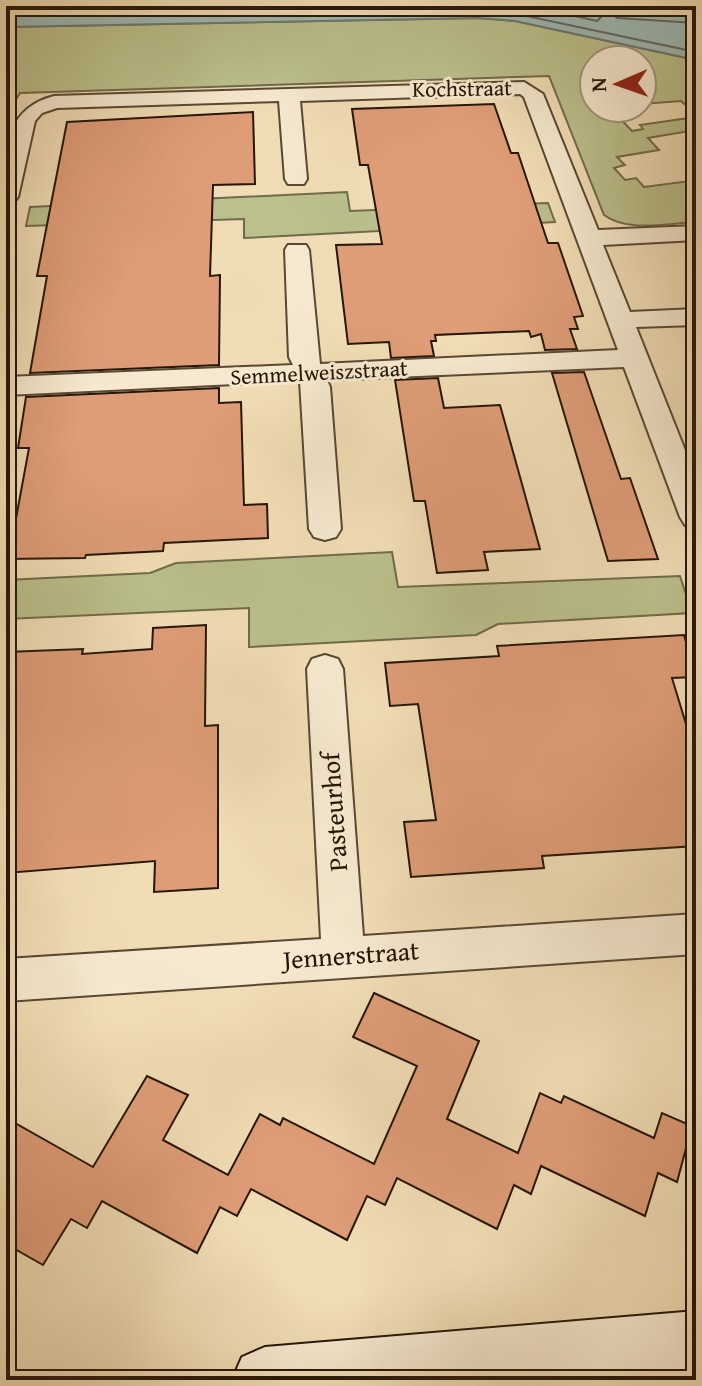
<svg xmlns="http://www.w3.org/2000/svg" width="702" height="1386" viewBox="0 0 702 1386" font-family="'Gentium Book Plus',serif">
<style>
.green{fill:#bbc08c;stroke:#706b4a;stroke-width:2}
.water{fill:#9dbab6;stroke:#6d7871;stroke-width:2}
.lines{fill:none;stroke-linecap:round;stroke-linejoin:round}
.shore{stroke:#616860;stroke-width:2}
.building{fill:#de9c77;stroke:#251609;stroke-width:2}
.street-casing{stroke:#584834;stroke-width:4}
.secondary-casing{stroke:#251609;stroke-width:4}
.street{fill:#f6e9cf;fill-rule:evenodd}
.secondary{fill:#f6e9cf;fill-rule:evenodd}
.labels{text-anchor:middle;stroke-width:6;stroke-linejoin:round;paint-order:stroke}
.far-street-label{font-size:22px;fill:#251609;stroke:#f6e9cf}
.street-label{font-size:26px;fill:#251609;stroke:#f6e9cf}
</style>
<rect width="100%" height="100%" fill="#f1ddb5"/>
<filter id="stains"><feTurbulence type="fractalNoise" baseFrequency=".0025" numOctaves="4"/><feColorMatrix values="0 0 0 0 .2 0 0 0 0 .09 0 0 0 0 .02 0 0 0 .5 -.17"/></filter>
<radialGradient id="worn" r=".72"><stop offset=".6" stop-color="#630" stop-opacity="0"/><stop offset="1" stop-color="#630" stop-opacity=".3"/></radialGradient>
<!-- green -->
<g class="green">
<polygon points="6,6 696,6 696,16 532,7 6,16"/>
<path d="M478,18L515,21L696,60V104L688,107L681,101L642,104V60H594V108H616L611,109L632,131L643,129L640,125L696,117V130L648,138L659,150L617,157L625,165L614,168L625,180L636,178L644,187L690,181L696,187V222C668,223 628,233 604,215L549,76L20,93L13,104H6V27Z"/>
<polygon points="347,192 350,211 548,203 555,222 244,238 244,219 26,226 30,207"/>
<polygon points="392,552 398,587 680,576 692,613 498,624 476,635 249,647 249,608 6,619 6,580 150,573 176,563"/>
</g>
<!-- water -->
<polygon class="water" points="532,7 696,16 696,60 515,21 478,18 6,27 6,16"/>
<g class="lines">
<!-- shore -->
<g class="shore">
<polyline points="266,6 270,13 479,10 517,14 696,52"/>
<polyline points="530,6 597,21 601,17 600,6"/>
<polyline points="610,6 611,13 617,18 696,23"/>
</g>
</g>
<!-- building -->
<g class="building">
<polygon points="494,104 511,153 518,153 548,243 558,243 583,316 574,317 578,329 570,329 577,349 545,350 541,334 531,337 529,331 435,335 436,341 431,341 434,356 391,358 389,342 348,344 336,245 382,244 368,165 360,165 352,109"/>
<polygon points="253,112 255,184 213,185 210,276 220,275 219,365 30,373 47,276 37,276 67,122"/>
<polygon points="584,372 621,479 630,478 658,559 608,561 552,373"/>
<polygon points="438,378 444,408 500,405 540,549 484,552 488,570 437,573 425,501 414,501 395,380"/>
<polygon points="219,388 219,403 241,402 244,505 267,504 268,538 164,543 163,551 86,555 85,558 6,559 6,525 15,524 29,448 18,448 26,397"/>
<polygon points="206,625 205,726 218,725 218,888 154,892 155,861 6,873 6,652 83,649 82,654 152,649 153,628"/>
<polygon points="684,635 696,677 672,678 696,757 696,846 542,856 544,868 411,877 404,822 436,820 418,704 390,706 385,663 499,656 497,646"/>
<polygon points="374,993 479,1041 447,1119 518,1153 540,1093 561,1103 564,1096 654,1138 662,1113 692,1126 677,1182 658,1173 645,1216 541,1166 531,1194 514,1185 497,1229 397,1178 385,1205 367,1196 347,1240 251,1189 237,1216 220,1207 197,1253 102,1201 87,1228 71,1219 43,1265 6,1244 6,1118 93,1167 147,1076 188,1095 163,1140 228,1175 260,1114 280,1125 283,1118 374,1164 417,1066 353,1037"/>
</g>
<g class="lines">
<!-- street casing -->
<g class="street-casing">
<g id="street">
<path d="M524,82L543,94L598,230L696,226V240L603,245L630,312L696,309V325L636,327L696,478V528L685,525L680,517L624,367L327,380L330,387L341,529L336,537L325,540L314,537L309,529L300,381L6,395V377L293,365L289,357L285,250L288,245H306L309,250L320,364L618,350L524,97L520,94L300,101L307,179L304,184H288L285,179L279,101L57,108L42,113L35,121L18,197L14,202L6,204C6,157 0,110 54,96Z"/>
<polygon points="325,655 338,659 343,669 363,936 696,914 696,954 6,1001 6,959 321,939 307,669 312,659"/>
</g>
</g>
<!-- secondary casing -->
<g class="secondary-casing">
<polygon id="secondary" points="696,1311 696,1375 641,1380 232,1380 242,1357 265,1347"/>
</g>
<!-- street -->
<use href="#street" class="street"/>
<!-- secondary -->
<use href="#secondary" class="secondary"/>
</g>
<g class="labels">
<!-- far-street labels -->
<g class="far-street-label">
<text transform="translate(462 88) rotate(-1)" y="8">Kochstraat</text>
<text transform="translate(319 372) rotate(-3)" y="8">Semmelweiszstraat</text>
</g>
<!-- street labels -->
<g class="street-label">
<text transform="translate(334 812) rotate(-94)" y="9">Pasteurhof</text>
<text transform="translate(351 955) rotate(-4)" y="9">Jennerstraat</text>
</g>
</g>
<!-- margin -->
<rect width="702" height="1386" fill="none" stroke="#f1ddb5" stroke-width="32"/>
<rect x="8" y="8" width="686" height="1370" fill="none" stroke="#251609" stroke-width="4"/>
<rect x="16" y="16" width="670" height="1354" fill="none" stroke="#251609" stroke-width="2"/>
<!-- north arrow -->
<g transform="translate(618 84) rotate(268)"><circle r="38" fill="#f6e9cf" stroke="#a29580" stroke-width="2"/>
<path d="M0-6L14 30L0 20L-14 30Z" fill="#8f2418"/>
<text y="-12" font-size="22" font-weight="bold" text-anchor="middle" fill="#251609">N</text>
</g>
<rect width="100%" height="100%" filter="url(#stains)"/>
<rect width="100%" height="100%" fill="url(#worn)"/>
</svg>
